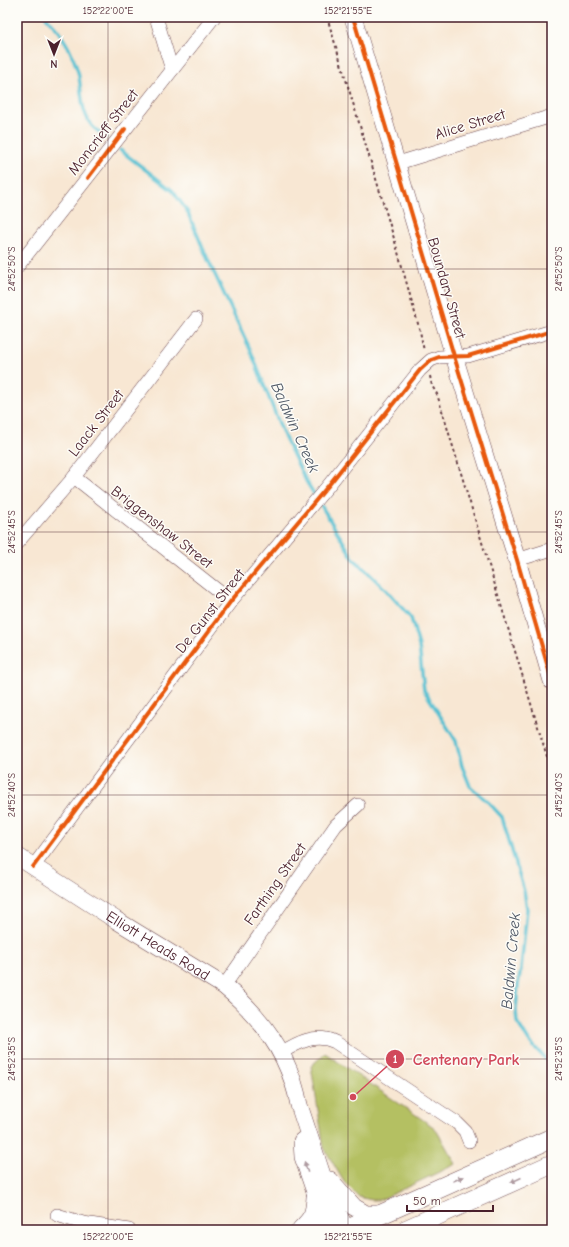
<svg xmlns="http://www.w3.org/2000/svg" width="569" height="1247" viewBox="0 0 569 1247" font-family="'Comic Neue',sans-serif">
<style>
.green{fill:#b4c062;stroke:#7f7046}
.lines{fill:none;stroke-linecap:round;stroke-linejoin:round}
.stream{stroke:#56c0d1;stroke-width:3.5}
.minor-casing{stroke:#643d44;stroke-width:14}
.tertiary-casing{stroke:#643d44;stroke-width:18}
.secondary-casing{stroke:#643d44;stroke-width:20}
.path{stroke:#643d44;stroke-width:2;stroke-dasharray:3 3;stroke-linecap:butt}
.minor{stroke:#fff;stroke-width:13}
.tertiary{stroke:#fff;stroke-width:17}
.secondary{stroke:#fff;stroke-width:19}
.cycleway-casing{stroke:#fdfcf7;stroke-width:6}
.cycleway{stroke:#e8590c;stroke-width:4}
.oneway{fill:#ae9aa0}
.ticks{fill:none;stroke:#4a1f2b;stroke-width:1;stroke-opacity:0.45}
.labels{text-anchor:middle;stroke-width:3;stroke-linejoin:round;paint-order:stroke}
.street-label{font-size:15px;fill:#4a1f2b;stroke:#fdfcf7}
.water-label{font-size:16px;font-style:italic;fill:#4e5765;stroke:#fdfcf7}
.leader{fill:none;stroke:#d1495b;stroke-width:1.5}
.callout-dot{fill:#d1495b;stroke:#fdfcf7;stroke-width:1.5}
.mark-label{font-size:12px;text-anchor:middle;font-weight:bold;fill:#fff}
.callout-label{font-size:16px;text-anchor:middle;font-weight:bold;fill:#d1495b;stroke:#fdfcf7;stroke-width:3;stroke-linejoin:round;paint-order:stroke}
.neatline{fill:none;stroke:#4a1f2b;stroke-width:1.5}
.ticks-label{font-size:10px;text-anchor:middle;fill:#4a1f2b}
</style>
<rect width="100%" height="100%" fill="#fdfcf7"/>
<filter id="ink" filterUnits="userSpaceOnUse"><feTurbulence type="fractalNoise" baseFrequency=".025" numOctaves="2"/><feDisplacementMap in="SourceGraphic" scale="8" xChannelSelector="R" yChannelSelector="G"/><feConvolveMatrix kernelMatrix="1 2 1 2 8 2 1 2 1" color-interpolation-filters="sRGB"/></filter>
<filter id="wash" filterUnits="userSpaceOnUse"><feTurbulence type="fractalNoise" baseFrequency=".012" numOctaves="4" result="noise"/><feDisplacementMap in="SourceGraphic" scale="16" xChannelSelector="R" yChannelSelector="G"/><feGaussianBlur stdDeviation="0.9" result="paint"/><feColorMatrix in="noise" values="0 0 0 0 0 0 0 0 0 0 0 0 0 0 0 0 0 1.4 0 .05"/><feComposite in="paint" operator="in"/></filter>
<g filter="url(#wash)">
<rect width="100%" height="100%" fill="#f8e7d3"/>
<!-- green -->
<polygon class="green" points="325,1053 435,1128 456,1164 380,1200 371,1200 359,1197 344,1182 324,1148 311,1066"/>
<g class="lines">
<!-- stream -->
<g class="stream">
<path d="M46,17C63,35 71,49 78,72C82,89 80,108 90,123C93,129 101,133 106,137"/>
<polyline points="120,150 173,191 187,211 209,262 250,349 284,436 306,481 316,497"/>
<polyline points="319,502 353,558 387,591 411,618 419,646 424,690 456,741 462,766 470,786 489,803 502,817 524,891 527,909 521,969 518,985 516,1010 517,1022 529,1041 552,1066"/>
</g>
</g>
</g>
<g filter="url(#ink)">
<g class="lines">
<!-- minor casing -->
<g class="minor-casing">
<g id="minor">
<polyline points="156,17 172,70"/>
<polyline points="398,163 552,116"/>
<polyline points="17,267 214,17"/>
<polyline points="74,477 231,601"/>
<polyline points="17,543 74,477 196,319"/>
<polyline points="517,560 552,549"/>
<polyline points="33,867 231,601 328,486 420,370 431,360 439,357 468,356 552,331"/>
<polyline points="224,986 336,825 358,805"/>
<path d="M281,1053C298,1042 316,1033 335,1042L457,1123L465,1131L469,1141"/>
<polyline points="57,1215 83,1223 129,1230"/>
</g>
</g>
<!-- tertiary casing -->
<g class="tertiary-casing">
<g id="tertiary">
<polyline points="353,17 454,356 517,560 552,681"/>
<path id="s1" d="M17,856L116,920L224,986C262,1017 290,1056 299,1105L326,1187L346,1230"/>
<polyline points="302,1141 303,1157 328,1230"/>
<polyline points="330,1180 354,1207 366,1214 381,1214"/>
</g>
</g>
<!-- secondary casing -->
<g class="secondary-casing">
<g id="secondary">
<path d="M301,1230C313,1218 315,1215 316,1197"/>
<polyline points="346,1230 552,1138"/>
<polyline points="405,1230 552,1164"/>
</g>
</g>
<!-- path -->
<g class="path">
<polyline points="327,17 396,245 420,331 424,351"/>
<polyline points="430,376 432,386 437,394 552,773"/>
</g>
<!-- minor -->
<use href="#minor" class="minor"/>
<!-- tertiary -->
<use href="#tertiary" class="tertiary"/>
<!-- secondary -->
<use href="#secondary" class="secondary"/>
<!-- cycleway casing -->
<g class="cycleway-casing">
<g id="cycleway">
<polyline points="353,17 454,356 517,560 552,681"/>
<polyline points="88,178 125,129"/>
<polyline points="33,867 231,601 328,486 420,370 431,360 439,357 468,356 552,331"/>
</g>
</g>
<!-- cycleway -->
<use href="#cycleway" class="cycleway"/>
</g>
<!-- one-way arrows -->
<defs><path id="oneway-solid" d="M-6-.8H1V-3.2L6.5 0L1 3.2V.8H-6Z"/></defs>
<g class="oneway">
<use href="#oneway-solid" transform="translate(306 1167) rotate(-107)"/>
<use href="#oneway-solid" transform="translate(458 1179) rotate(-24)"/>
<use href="#oneway-solid" transform="translate(516 1180) rotate(156)"/>
</g>
</g>
<!-- ticks -->
<path class="ticks" d="M108,17V1230M348,17V1230M17,269H552M17,532H552M17,795H552M17,1059H552"/>
<g class="labels">
<!-- street labels -->
<g class="street-label">
<text transform="translate(470 124) rotate(-17)" y="5">Alice Street</text>
<text transform="translate(103 132) rotate(-52)" y="5">Moncrieff Street</text>
<text transform="translate(447 288) rotate(74)" y="5">Boundary Street</text>
<text transform="translate(96 423) rotate(-52)" y="5">Laack Street</text>
<text transform="translate(162 527) rotate(38)" y="5">Briggenshaw Street</text>
<text transform="translate(210 611) rotate(-52)" y="5">De Gunst Street</text>
<text transform="translate(275 884) rotate(-55)" y="5">Farthing Street</text>
<text dy="5" stroke="none"><textPath href="#s1" startOffset="167">Elliott Heads Road</textPath></text>
</g>
<!-- water labels -->
<g class="water-label">
<text transform="translate(296 427) rotate(66)" y="6">Baldwin Creek</text>
<text transform="translate(510 961) rotate(-85)" y="6">Baldwin Creek</text>
</g>
</g>
<!-- callouts -->
<path class="leader" d="M353 1097L395 1059"/>
<g class="callout-dot">
<circle cx="353" cy="1097" r="4"/>
<circle cx="395" cy="1059" r="10"/>
</g>
<g class="mark-label">
<text x="395" y="1063">1</text>
</g>
<g class="callout-label">
<text x="466" y="1065">Centenary Park</text>
</g>
<!-- margin -->
<rect width="569" height="1247" fill="none" stroke="#fdfcf7" stroke-width="44"/>
<!-- north arrow -->
<g transform="translate(54 54) rotate(180)" stroke="#fdfcf7" stroke-width="3" paint-order="stroke">
<path d="M0-3L7 15L0 10L-7 15Z" fill="#4a1f2b"/>
<text y="-6" font-size="11" font-weight="bold" text-anchor="middle" fill="#4a1f2b">N</text>
</g>
<!-- scale -->
<path d="M407 1205v6h86v-6" fill="none" stroke="#4a1f2b" stroke-width="2"/>
<text x="413" y="1205" font-size="12" fill="#4a1f2b" stroke="#fdfcf7" stroke-width="3" paint-order="stroke">50 m</text>
<rect x="22" y="22" width="525" height="1203" class="neatline"/>
<g class="ticks-label">
<text x="108" y="14">152°22'00"E</text>
<text x="348" y="14">152°21'55"E</text>
<text transform="translate(558 269) rotate(-90)" y="4">24°52'50"S</text>
<text transform="translate(11 269) rotate(-90)" y="4">24°52'50"S</text>
<text transform="translate(11 532) rotate(-90)" y="4">24°52'45"S</text>
<text transform="translate(558 532) rotate(-90)" y="4">24°52'45"S</text>
<text transform="translate(11 795) rotate(-90)" y="4">24°52'40"S</text>
<text transform="translate(558 795) rotate(-90)" y="4">24°52'40"S</text>
<text transform="translate(558 1059) rotate(-90)" y="4">24°52'35"S</text>
<text transform="translate(11 1059) rotate(-90)" y="4">24°52'35"S</text>
<text x="108" y="1240">152°22'00"E</text>
<text x="348" y="1240">152°21'55"E</text>
</g>
</svg>
